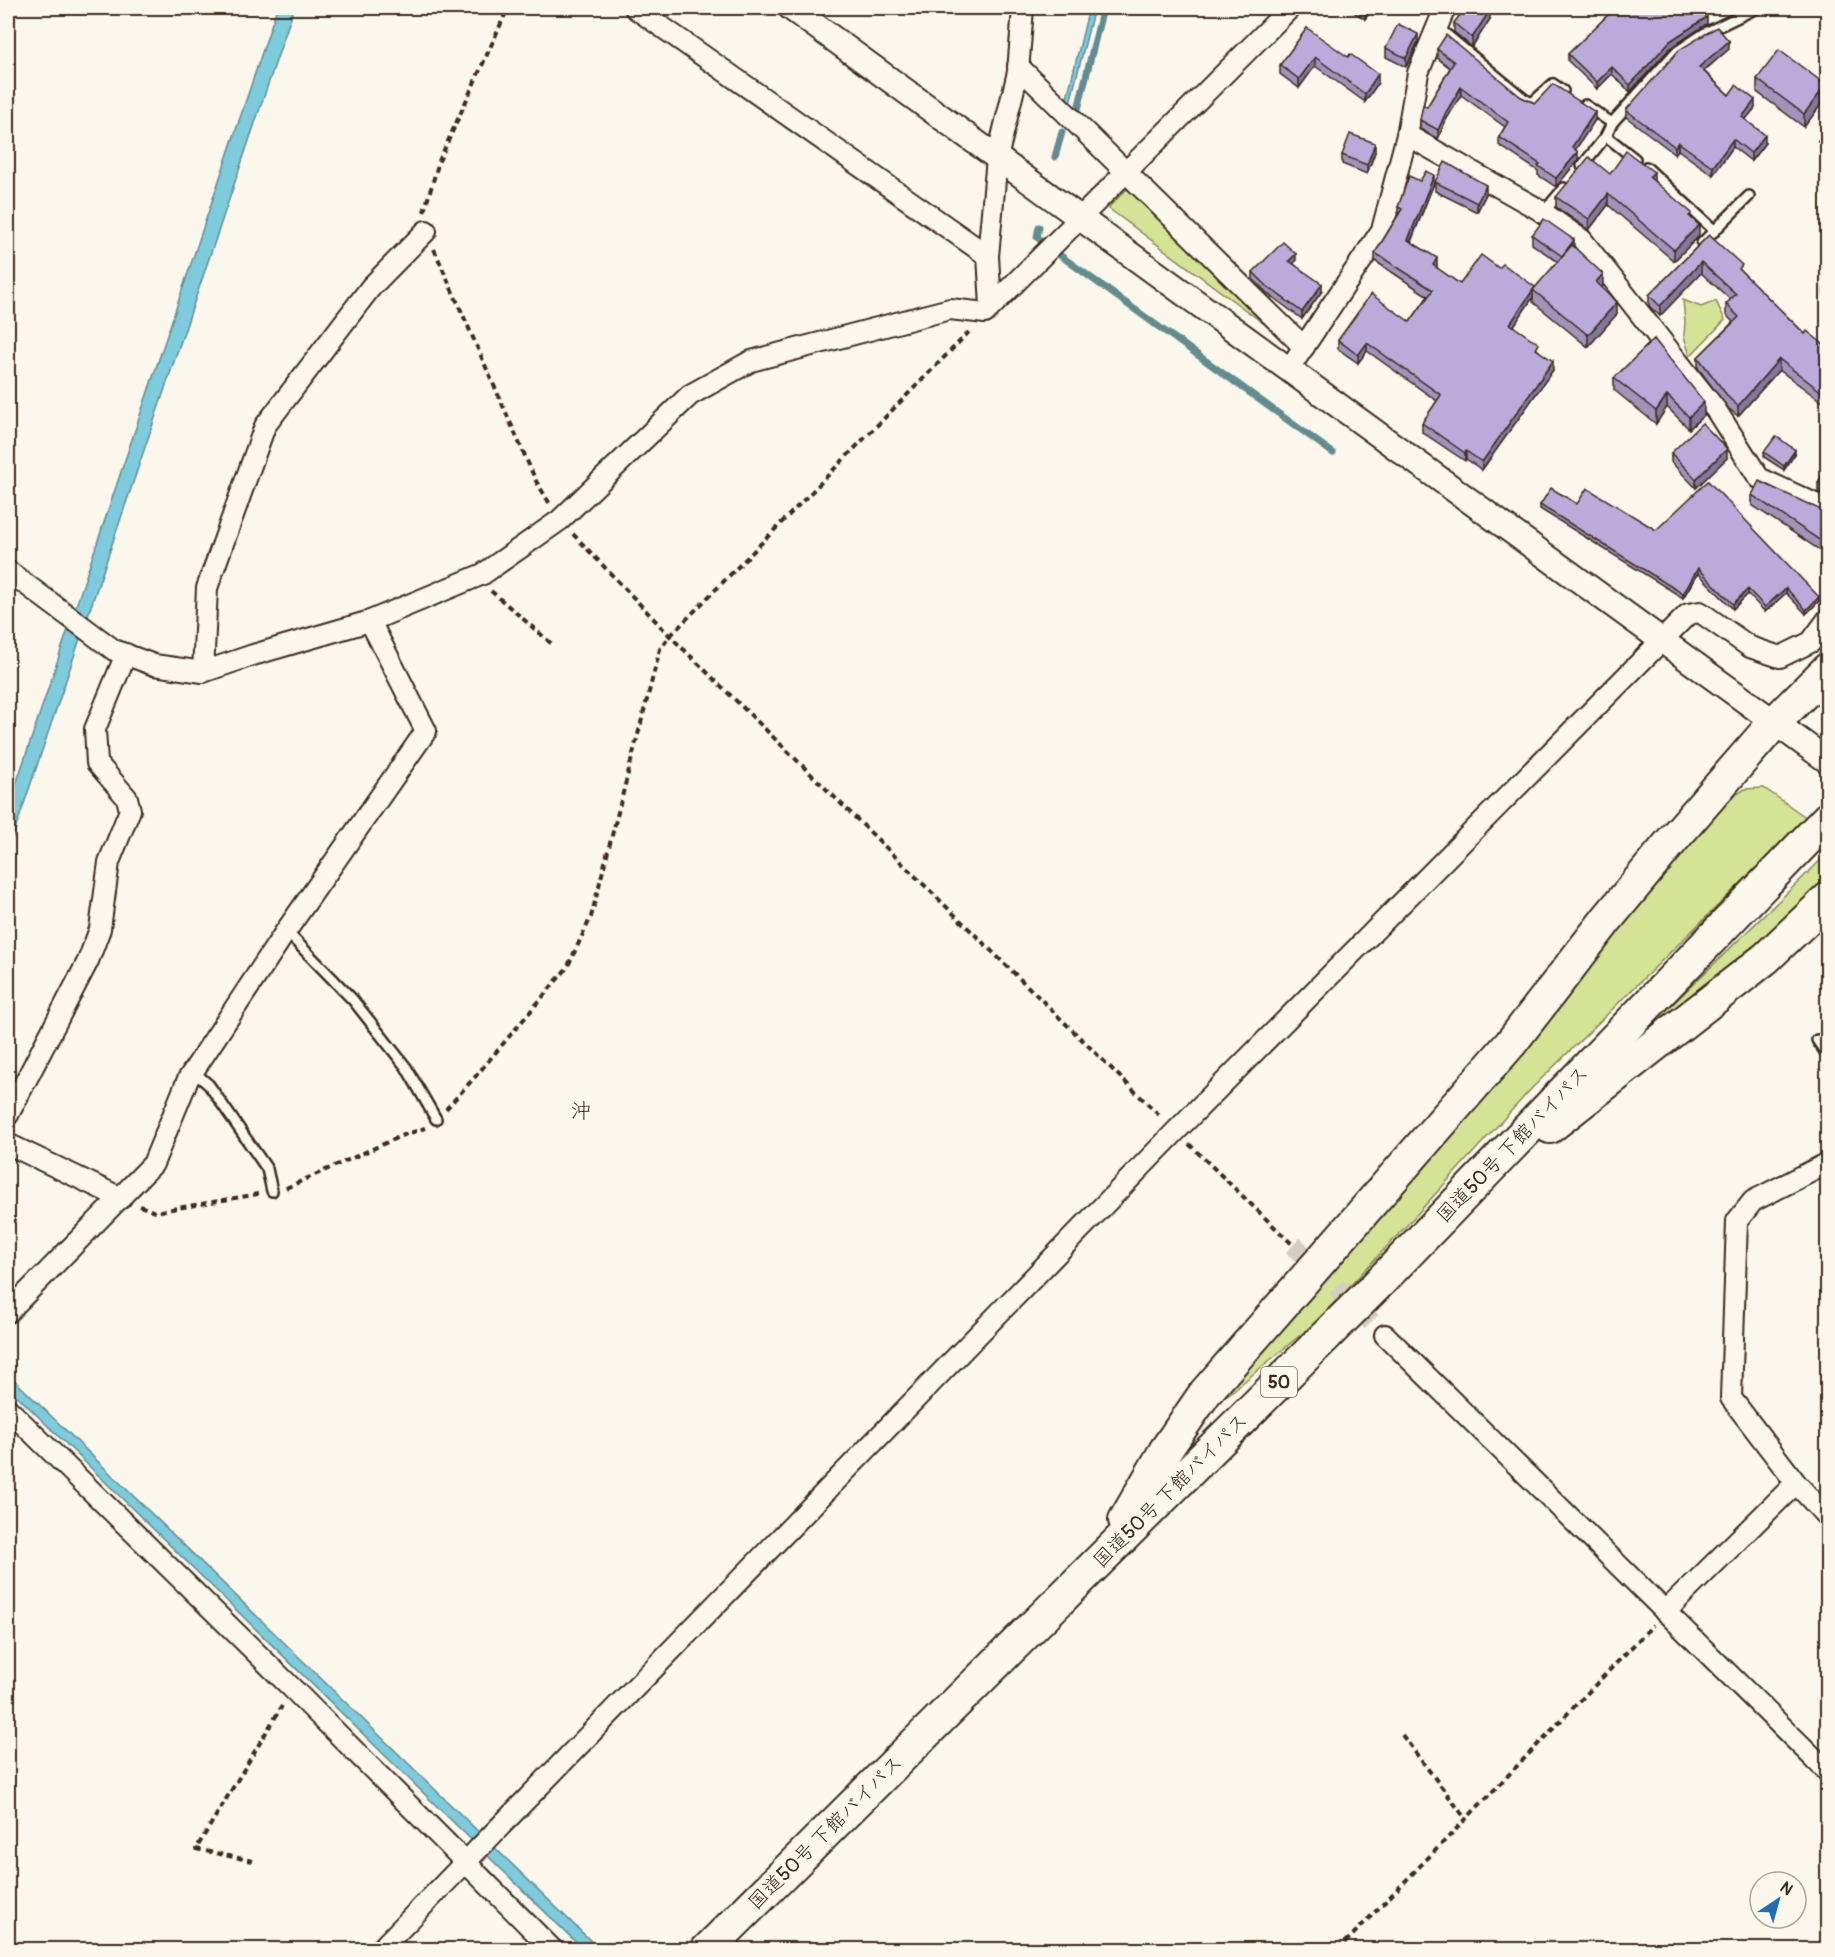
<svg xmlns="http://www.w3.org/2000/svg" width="1835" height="1957" viewBox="0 0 1835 1957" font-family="Pangolin,'Klee One',sans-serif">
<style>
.green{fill:#d5e396;stroke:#88865a;stroke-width:1.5}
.water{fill:#7dcbdc;stroke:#638b90;stroke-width:1.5}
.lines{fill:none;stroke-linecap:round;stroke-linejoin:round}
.stream{stroke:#638b90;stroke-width:7}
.minor-tunnel{stroke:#d5cec3;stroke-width:20;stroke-dasharray:20 10;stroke-linecap:butt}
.service-casing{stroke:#3b2a1e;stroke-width:14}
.minor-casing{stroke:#3b2a1e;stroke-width:24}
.tertiary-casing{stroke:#3b2a1e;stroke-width:28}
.trunk-casing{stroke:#3b2a1e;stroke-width:36}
.path{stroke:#3b2a1e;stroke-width:4;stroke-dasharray:6 4.5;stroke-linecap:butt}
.service{stroke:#fbf7ec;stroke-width:9}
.minor{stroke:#fbf7ec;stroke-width:20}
.tertiary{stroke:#fbf7ec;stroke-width:24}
.trunk{stroke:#fbf7ec;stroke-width:32}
.wall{fill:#a193bc;stroke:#3b2a1e;stroke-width:1.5}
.shaded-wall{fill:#837899;stroke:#3b2a1e;stroke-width:1.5}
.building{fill:#bbabdb;stroke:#3b2a1e;stroke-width:1.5}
.labels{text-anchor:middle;stroke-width:6;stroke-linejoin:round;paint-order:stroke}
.shield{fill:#fbf7ec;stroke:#75685c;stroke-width:1.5}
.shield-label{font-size:18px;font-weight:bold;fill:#3b2a1e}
.street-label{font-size:20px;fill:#3b2a1e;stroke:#fbf7ec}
.neighbourhood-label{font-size:21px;fill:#3b2a1e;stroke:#fbf7ec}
</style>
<rect width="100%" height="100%" fill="#fbf7ec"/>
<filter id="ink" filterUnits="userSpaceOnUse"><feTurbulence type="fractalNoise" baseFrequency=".0167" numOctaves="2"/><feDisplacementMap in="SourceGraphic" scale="12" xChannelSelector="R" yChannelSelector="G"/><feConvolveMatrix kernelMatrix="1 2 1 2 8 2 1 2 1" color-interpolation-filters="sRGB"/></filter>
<g filter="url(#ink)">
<!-- green -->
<g class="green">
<polygon points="1129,187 1286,340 1108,208"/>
<polygon points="1683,300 1701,307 1716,301 1725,320 1690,356 1684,336 1685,322"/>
<polygon points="1764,788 1807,818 1532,1088 1408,1224 1316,1322 1229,1394 1220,1399 1681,839 1729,799 1745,789"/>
<polygon points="1827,854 1827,888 1611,1064"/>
</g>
<!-- water -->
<g class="water">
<polygon points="277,8 294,8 8,851 8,808"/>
<polygon points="1089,8 1094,8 1070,103 1066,102"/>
<polygon points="8,1374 599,1949 583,1949 8,1387"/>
</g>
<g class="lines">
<!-- stream -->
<g class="stream">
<polyline points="1078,109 1103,8"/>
<polyline points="1055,157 1062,132"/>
<polyline points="1039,227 1037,237 1044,243"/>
<polyline points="1061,256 1333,453"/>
</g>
<!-- minor-tunnel -->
<polyline class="minor-tunnel" points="1293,1245 1385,1335"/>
<!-- service casing -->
<g class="service-casing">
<g id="service">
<polyline points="1437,27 1524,99 1532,103 1553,84 1563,91"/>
<polyline points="1585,105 1612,123"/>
<polyline points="1606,136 1635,159"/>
<polyline points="1582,166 1606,136 1612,123 1675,53 1705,33 1757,8"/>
<polyline points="1646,167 1715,231"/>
<polyline points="1543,213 1564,188"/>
<polyline points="1702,243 1749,196"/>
<polyline points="286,931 353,1000 406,1067 436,1119"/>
<polyline points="1817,1040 1828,1056"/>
<polyline points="193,1071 209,1085 267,1169 272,1191"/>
</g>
</g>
<!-- minor casing -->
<g class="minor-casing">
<g id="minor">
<polyline points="635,8 988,256"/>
<polyline points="1018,66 1304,347"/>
<polyline points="1407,135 1538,209 1582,240 1716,410 1759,478 1828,510"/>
<polyline points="991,306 988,256 997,158 1018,72 1023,8"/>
<polyline points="1297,357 1382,230 1407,135 1418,73 1445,8"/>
<polyline points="8,571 114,650 154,665 203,672 253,655 370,621 483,574 560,520 690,395 751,361 950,309 985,313 1290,8"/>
<polyline points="203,672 207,588 265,426 371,287 426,231"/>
<polyline points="8,1115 88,961 100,929 109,862 130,810 127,798 97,763 95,729 126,654"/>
<polyline points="8,1144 121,1198"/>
<polyline points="8,1312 153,1164 188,1079 286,931 426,731 370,621"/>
<polyline points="1385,1335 1828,1772"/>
<polyline points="8,1409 293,1689 553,1950"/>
<polyline points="1796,1483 1828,1518"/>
<polyline points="1665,1612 1796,1483 1731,1398 1737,1221 1753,1201 1828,1163"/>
<polyline points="380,1950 1176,1131 1688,614 1700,612 1750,647 1780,657 1811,642 1828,619"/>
</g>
</g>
<!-- tertiary casing -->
<g class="tertiary-casing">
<polyline id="tertiary" points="791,8 1828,761"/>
</g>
<!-- trunk casing -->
<g class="trunk-casing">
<g id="trunk">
<polyline points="1550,1127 1766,958 1828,899"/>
<polyline points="1125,1520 1165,1451 1205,1393 1511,1043 1607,919 1675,837 1775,722 1828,669"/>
<polyline points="707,1950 1376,1286 1828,818"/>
</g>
</g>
<!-- path -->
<g class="path">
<polyline points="1818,143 1828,132"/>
<polyline points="424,212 439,161 508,8"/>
<polyline points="434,249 536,481 550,504"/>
<polyline points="573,534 670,636 1162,1118"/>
<polyline points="491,591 552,644"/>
<polyline points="446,1109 475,1077 567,968 591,917 660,649 670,636 969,332"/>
<polyline points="1189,1144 1293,1245"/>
<polyline points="286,1188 401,1136 425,1128"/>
<polyline points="140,1206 155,1212 258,1194"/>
<polyline points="1402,1735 1466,1819"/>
<polyline points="253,1861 196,1849 282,1706"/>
<polyline points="1338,1950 1466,1819 1653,1625"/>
</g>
<!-- service -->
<use href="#service" class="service"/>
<!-- minor -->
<use href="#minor" class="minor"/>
<!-- tertiary -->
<use href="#tertiary" class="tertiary"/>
<!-- trunk -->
<use href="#trunk" class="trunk"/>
</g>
<!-- wall -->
<g class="wall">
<polygon points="1347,8 1373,8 1365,19"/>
<polygon points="1615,8 1707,8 1703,12 1707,24 1670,48 1630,92 1612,74 1597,89 1568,61 1568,54"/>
<polygon points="1490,19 1472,47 1454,32 1454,23"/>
<polygon points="1307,28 1378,83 1365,102 1315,66 1299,88 1280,74 1280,65"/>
<polygon points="1418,42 1406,67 1386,57 1386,48"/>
<polygon points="1437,49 1521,97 1535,103 1595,120 1575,150 1578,160 1556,187 1538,175 1538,171 1499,145 1499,137 1505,127 1461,95 1446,120 1438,139 1420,129 1420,120 1427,107 1450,68 1437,58"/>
<polygon points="1729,49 1704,71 1729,95 1755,108 1745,120 1765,143 1751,161 1733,147 1713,175 1678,150 1675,154 1626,117 1626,110"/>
<polygon points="1757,79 1826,98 1804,127 1757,92"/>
<polygon points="1375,152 1367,174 1342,164 1342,155"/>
<polygon points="1610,174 1654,181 1692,218 1699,236 1674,261 1608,205 1589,230 1556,207 1556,197"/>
<polygon points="1420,181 1434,183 1411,242 1437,267 1437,268 1460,284 1499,268 1535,288 1558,262 1532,244 1532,235 1574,246 1603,286 1602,288 1617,314 1588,347 1533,302 1533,297 1513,327 1539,351 1553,370 1482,470 1466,459 1465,461 1422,432 1422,423 1437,401 1367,351 1358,363 1338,349 1338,340 1410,322 1428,296 1375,261 1375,253 1398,215 1398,207"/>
<polygon points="1435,182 1486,194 1477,212 1435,191"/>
<polygon points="1709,235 1742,272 1805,334 1827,347 1827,420 1823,417 1823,406 1825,404 1779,370 1738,416 1729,409 1698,368 1698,357 1733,322 1726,315 1726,304 1731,300 1701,273 1660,316 1649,306 1649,295"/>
<polygon points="1296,261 1293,263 1322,291 1302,319 1267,293 1253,279 1253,272"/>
<polygon points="1827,285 1827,297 1824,295 1824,289"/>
<polygon points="1654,339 1704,415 1689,429 1667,407 1656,424 1614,390 1614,378"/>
<polygon points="1764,452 1795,454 1784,470 1764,457"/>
<polygon points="1671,453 1727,458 1696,488 1671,462"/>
<polygon points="1827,469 1827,498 1818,492 1818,482"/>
<polygon points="1752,495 1823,511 1827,510 1827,555 1752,505"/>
<polygon points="1577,504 1656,530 1819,601 1806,614 1786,593 1765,612 1748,594 1733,609 1698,573 1683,598 1540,509 1540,505"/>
</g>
<!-- shaded-wall -->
<g class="shaded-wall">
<polygon points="1367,8 1373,8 1365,19 1365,10"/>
<polygon points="1700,8 1707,8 1700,15"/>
<polygon points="1490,10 1490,19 1472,47 1472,38"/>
<polygon points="1707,17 1707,24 1670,48 1630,92 1630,85 1670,41"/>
<polygon points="1418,34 1418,42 1406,67 1406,58"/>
<polygon points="1729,41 1729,49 1699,75 1699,67"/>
<polygon points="1315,57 1315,66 1299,88 1299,79"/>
<polygon points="1612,67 1612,74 1597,89 1597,82"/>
<polygon points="1378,74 1378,83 1365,102 1365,94"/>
<polygon points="1826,85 1826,98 1804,127 1804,114"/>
<polygon points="1461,87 1461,95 1446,120 1438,139 1438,130 1446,112"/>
<polygon points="1755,100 1755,108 1742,124 1742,117"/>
<polygon points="1595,112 1595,120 1572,155 1572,147"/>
<polygon points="1765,135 1765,143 1751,161 1751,153"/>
<polygon points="1733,139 1733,147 1713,175 1713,167"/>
<polygon points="1678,142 1678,150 1675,154 1675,147"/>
<polygon points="1375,143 1375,152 1367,174 1367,165"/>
<polygon points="1578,152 1578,160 1556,187 1556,178"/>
<polygon points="1654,172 1654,182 1649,177"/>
<polygon points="1434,175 1434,183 1408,248 1408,240"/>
<polygon points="1486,185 1486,194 1477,212 1477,203"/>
<polygon points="1608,194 1608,205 1589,230 1589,219"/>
<polygon points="1699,225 1699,236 1674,261 1674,250"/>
<polygon points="1574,240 1574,249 1562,265 1562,256"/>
<polygon points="1296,254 1296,261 1289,268 1289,261"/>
<polygon points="1437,258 1437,267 1433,273 1433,265"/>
<polygon points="1701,262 1701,273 1660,316 1660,306"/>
<polygon points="1603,274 1603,286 1596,294 1596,282"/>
<polygon points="1322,284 1322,291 1302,319 1302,312"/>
<polygon points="1535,287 1533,290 1533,297 1510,332 1510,324"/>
<polygon points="1617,302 1617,314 1588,347 1588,335"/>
<polygon points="1367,343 1367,351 1358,363 1358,355"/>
<polygon points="1779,359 1779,370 1738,416 1738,406"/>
<polygon points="1553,361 1553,370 1482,470 1482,462"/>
<polygon points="1667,395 1667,407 1656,424 1656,411"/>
<polygon points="1704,402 1704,415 1689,429 1689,417"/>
<polygon points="1727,449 1727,458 1696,488 1696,479"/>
<polygon points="1795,450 1795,454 1784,470 1784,466"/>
<polygon points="1466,451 1466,459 1465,461 1465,453"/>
<polygon points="1698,568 1698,573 1683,598 1683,594"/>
<polygon points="1786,588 1786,593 1765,612 1765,607"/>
<polygon points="1748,589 1748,594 1733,609 1733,604"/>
<polygon points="1819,597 1819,601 1806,614 1806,610"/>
</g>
<!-- building -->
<g class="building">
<polygon points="1465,8 1486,8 1490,10 1472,38 1454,23"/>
<polygon points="1615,8 1700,8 1707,17 1670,41 1630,85 1612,67 1597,82 1568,54"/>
<polygon points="1398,24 1418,34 1406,58 1386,48"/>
<polygon points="1717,27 1729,41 1699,67 1729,95 1736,85 1755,100 1742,117 1765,135 1751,153 1733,139 1713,167 1678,142 1675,147 1626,110 1679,50"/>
<polygon points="1307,28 1348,57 1350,54 1378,74 1365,94 1315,57 1299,79 1280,65"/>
<polygon points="1446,35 1521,97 1535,103 1553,84 1595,112 1572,147 1578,152 1556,178 1538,166 1540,164 1499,137 1508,122 1461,87 1446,112 1438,130 1420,120 1423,105 1427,107 1454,62 1437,49"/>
<polygon points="1779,50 1826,85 1804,114 1757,79"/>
<polygon points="1350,134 1375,143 1367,165 1342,155"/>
<polygon points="1626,151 1654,172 1649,177 1692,213 1689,216 1699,225 1674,250 1608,194 1589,219 1556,197 1589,157 1610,174"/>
<polygon points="1445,162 1486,185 1477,203 1435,182"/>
<polygon points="1426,171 1434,175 1408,240 1437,258 1433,265 1460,284 1481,255 1499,268 1503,264 1535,287 1510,324 1539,344 1536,349 1553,361 1482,462 1466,451 1465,453 1422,423 1441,395 1367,343 1358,355 1338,340 1371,294 1410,322 1433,290 1375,253 1402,209 1398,207 1409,176 1420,181"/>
<polygon points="1544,219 1574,240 1562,256 1532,235"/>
<polygon points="1709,235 1742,265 1739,269 1805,334 1807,331 1827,347 1827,396 1779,359 1738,406 1729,398 1698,357 1739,317 1726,304 1736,294 1701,262 1660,306 1649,295"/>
<polygon points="1283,242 1296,254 1289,261 1322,284 1302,312 1267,286 1253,272"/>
<polygon points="1572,245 1603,274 1596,282 1617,302 1588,335 1533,290"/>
<polygon points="1827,285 1827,292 1824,289"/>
<polygon points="1654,339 1704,402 1689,417 1667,395 1656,411 1614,378"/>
<polygon points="1827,400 1827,410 1823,406"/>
<polygon points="1702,423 1727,449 1696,479 1671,453"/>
<polygon points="1776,436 1795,450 1784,466 1764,452"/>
<polygon points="1827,469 1827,487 1818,482"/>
<polygon points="1708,481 1819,597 1806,610 1786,588 1765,607 1748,589 1733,604 1698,568 1683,594 1540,505 1551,488 1577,504 1587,488 1656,530"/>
<polygon points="1759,481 1823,511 1827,510 1827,545 1752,495"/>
</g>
</g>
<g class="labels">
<!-- shield labels -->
<rect class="shield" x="1261" y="1367" width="36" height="30" rx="4.5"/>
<g class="shield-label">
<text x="1279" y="1388">50</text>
</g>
<!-- street labels -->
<g class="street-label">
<text transform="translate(1512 1144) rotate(-46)" y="7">国道50号 下館バイパス</text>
<text transform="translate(1170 1490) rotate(-45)" y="7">国道50号 下館バイパス</text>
<text transform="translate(825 1832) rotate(-45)" y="7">国道50号 下館バイパス</text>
</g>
<!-- neighbourhood labels -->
<g class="neighbourhood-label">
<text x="581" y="1118">沖</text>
</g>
</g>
<!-- margin -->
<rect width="1835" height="1957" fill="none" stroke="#fbf7ec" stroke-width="30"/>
<rect x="15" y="15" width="1805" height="1927" fill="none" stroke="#3b2a1e" stroke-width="2" filter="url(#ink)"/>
<!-- north arrow -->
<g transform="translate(1778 1900) rotate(36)"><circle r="28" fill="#fbf7ec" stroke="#aea59a" stroke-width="1.5"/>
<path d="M0-4.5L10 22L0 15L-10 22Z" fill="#1f6fb2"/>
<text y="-9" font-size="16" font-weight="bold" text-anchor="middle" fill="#3b2a1e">N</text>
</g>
</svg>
